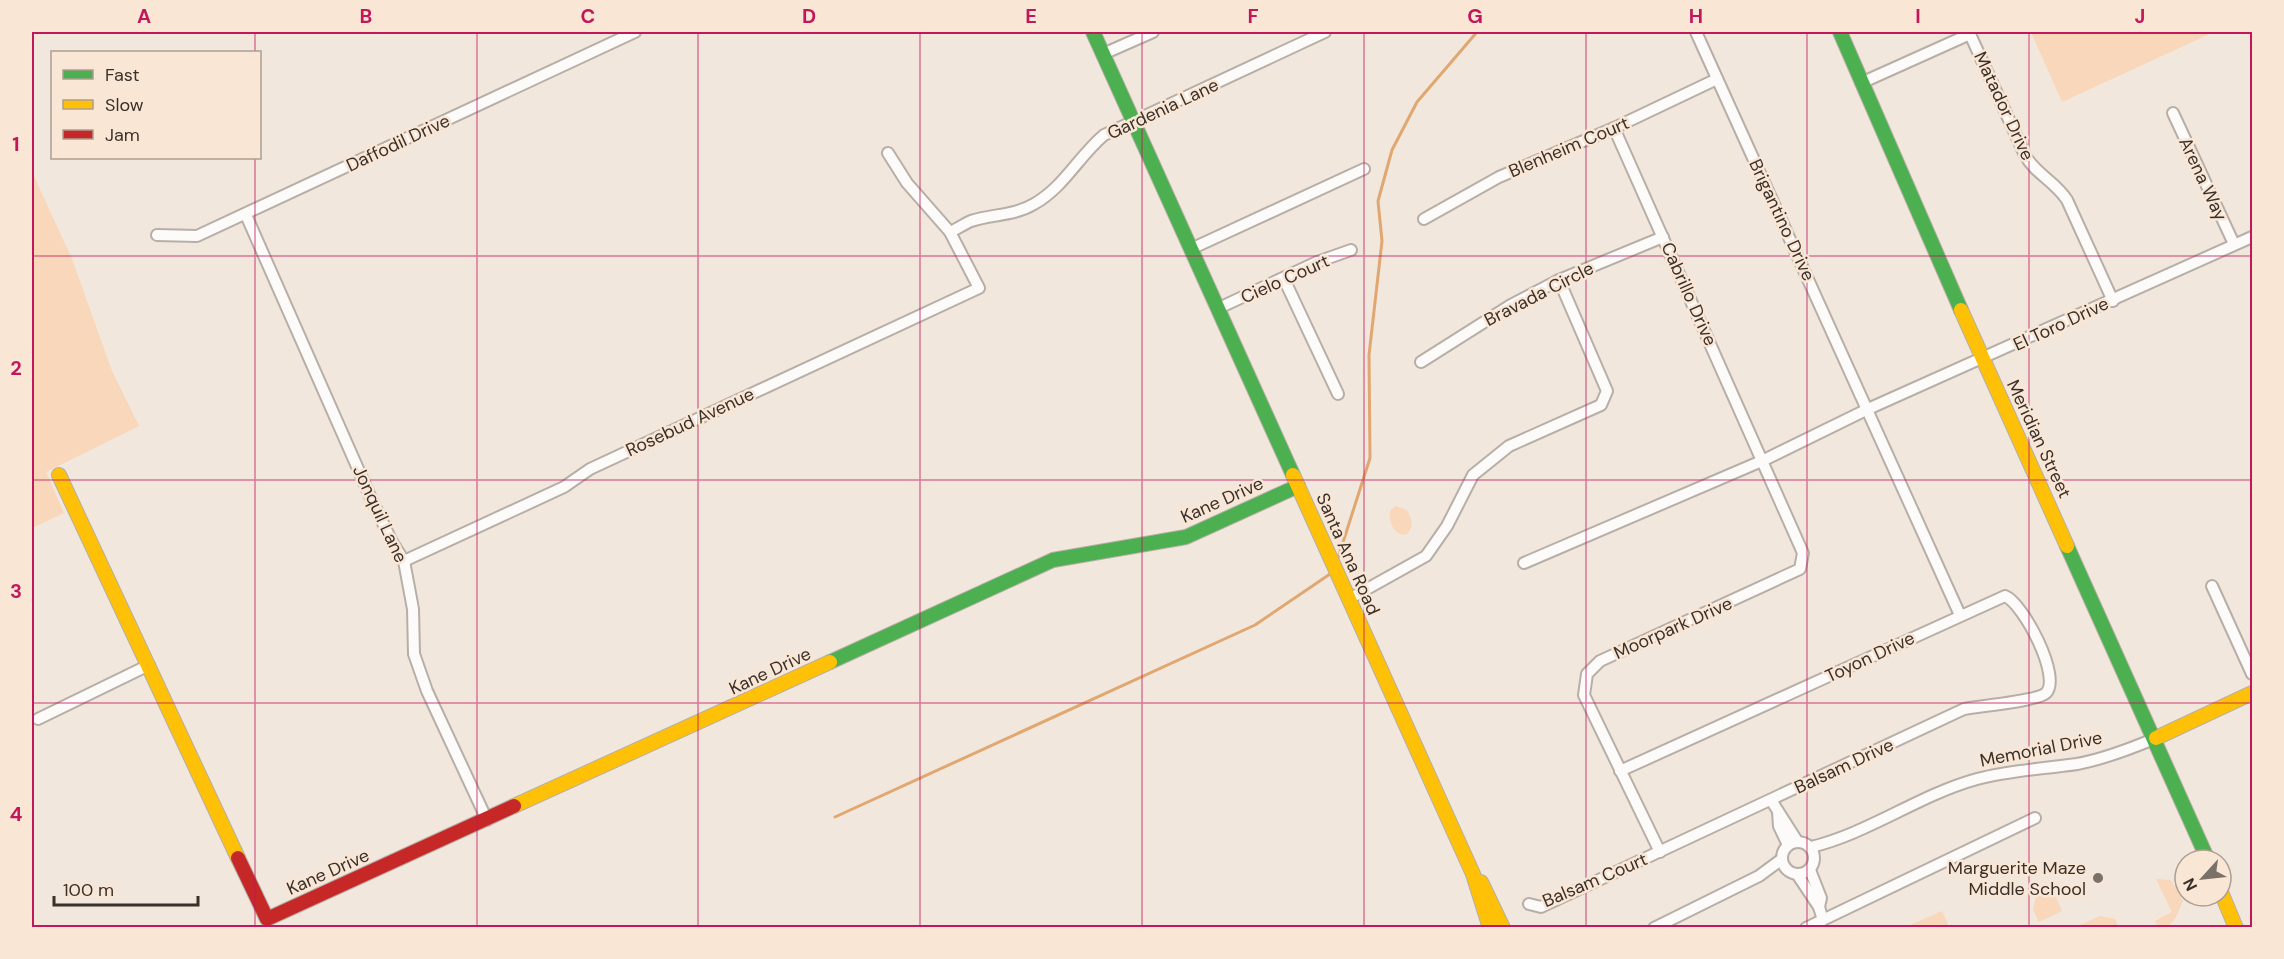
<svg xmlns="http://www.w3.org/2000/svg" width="2284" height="959" viewBox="0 0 2284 959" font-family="'DM Sans',sans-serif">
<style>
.green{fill:#f8d7ba}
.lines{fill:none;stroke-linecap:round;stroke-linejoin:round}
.stream{stroke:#e0a870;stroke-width:3}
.street-casing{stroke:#b7afa7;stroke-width:14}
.fast-casing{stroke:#b7afa7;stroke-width:16}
.slow-casing{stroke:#b7afa7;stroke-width:16}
.jam-casing{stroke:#b7afa7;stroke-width:16}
.street{stroke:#fdfbfa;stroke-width:10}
.fast{stroke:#4caf50;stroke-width:14}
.slow{stroke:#ffc107;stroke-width:14}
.jam{stroke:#c62828;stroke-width:14}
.grid{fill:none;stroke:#c2185b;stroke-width:1.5;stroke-opacity:0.55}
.poi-dot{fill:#7a7169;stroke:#fae6d5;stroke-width:2}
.labels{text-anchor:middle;stroke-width:5;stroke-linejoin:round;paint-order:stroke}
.street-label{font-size:18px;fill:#39312b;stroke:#fae6d5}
.poi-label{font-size:18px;fill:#39312b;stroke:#fae6d5;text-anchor:end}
.neatline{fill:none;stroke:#c2185b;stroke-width:2}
.grid-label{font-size:20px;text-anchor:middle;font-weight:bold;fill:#c2185b}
</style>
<rect width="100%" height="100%" fill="#f2e7dd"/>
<!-- green -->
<g class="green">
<polygon points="2031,32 2214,32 2062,102"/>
<polygon points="32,172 72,259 112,371 139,426 46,472 64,513 32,528"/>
<path d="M1396,506L1407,510C1412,519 1415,529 1405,535C1393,534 1389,522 1390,511Z"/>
<path d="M2156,879L2171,880L2183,901C2176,915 2175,928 2158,927L2155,921L2172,912Z"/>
<polygon points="2051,886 2062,911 2039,922 2033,910 2037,892"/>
<polygon points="1942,911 1949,927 1906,927"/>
<polygon points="2100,916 2115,919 2119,927 2076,927"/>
</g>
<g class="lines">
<!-- stream -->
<g class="stream">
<polyline points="1337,561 1370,458 1369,355 1382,241 1378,201 1392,150 1417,102 1477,32"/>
<polyline points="835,817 1255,625 1333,572"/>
</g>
<!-- street casing -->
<g class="street-casing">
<g id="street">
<polyline points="1696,32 1960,615"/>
<path d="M1969,32L2025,155C2035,174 2055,181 2067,200L2113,301"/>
<polyline points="1103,54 1153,32"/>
<polyline points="1861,83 1970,34"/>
<polyline points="2173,113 2234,244"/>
<polyline points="1614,128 1803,553 1800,569 1600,661 1587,674 1584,695 1660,852"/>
<polyline points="246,215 370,496 392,542 404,561 413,609 414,654 427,691 487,820"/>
<polyline points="1424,219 1499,177 1614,128 1717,79"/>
<path d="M950,232C957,229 964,224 971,221C992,214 1014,216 1034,204C1064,187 1078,157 1104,135L1325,32"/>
<polyline points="157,235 197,236 635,32"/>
<polyline points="1193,248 1364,169"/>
<polyline points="1284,279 1338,394"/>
<polyline points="1219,308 1317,262 1351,250"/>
<polyline points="1421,362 1511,305 1559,280 1663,237"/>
<polyline points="404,561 564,487 590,469 979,288 950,232 907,183 888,153"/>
<polyline points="1524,563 1764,460 1868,409 2252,237"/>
<polyline points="2212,586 2252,674"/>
<polyline points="1349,599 1426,556 1447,526 1473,475 1509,446 1601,405 1607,391 1559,280"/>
<polyline points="38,719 149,665"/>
<polyline points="1771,800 1797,841"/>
<polyline points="1778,812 1779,826 1788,845"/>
<circle cx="1798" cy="858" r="16"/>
<path d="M1811,847C1869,833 1919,795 1977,779C2010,770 2043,769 2077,764C2104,759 2130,749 2156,738"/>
<polyline points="1810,870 1821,898 1819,907"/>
<polyline points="1797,874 1819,907 1823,920"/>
<path d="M1529,904L1541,907L1964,709C1979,706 2038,701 2046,693C2062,677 2023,603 2005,596L1620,771"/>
<polyline points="1654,928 1759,876 1782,859"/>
<polyline points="1806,928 2035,818"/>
</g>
</g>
<!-- fast casing -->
<g class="fast-casing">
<g id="fast">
<polyline points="1093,32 1293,475"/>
<polyline points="1840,32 1961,310"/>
<polyline points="2067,546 2208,860"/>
<polyline points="830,662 1053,560 1186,537 1298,486"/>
</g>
</g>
<!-- slow casing -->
<g class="slow-casing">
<g id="slow">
<polyline points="1961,310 2067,546"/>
<polyline points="59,475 238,858"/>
<polyline points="1293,475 1473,874 1490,928"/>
<polyline points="2156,738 2252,693"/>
<polyline points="514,806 830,662"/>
<polyline points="1481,882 1503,928"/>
<polyline points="2221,892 2236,928"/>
</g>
</g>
<!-- jam casing -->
<g class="jam-casing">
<polyline id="jam" points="238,858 267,919 514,806"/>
</g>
<!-- street -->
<use href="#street" class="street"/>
<!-- fast -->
<use href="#fast" class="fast"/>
<!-- slow -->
<use href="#slow" class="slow"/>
<!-- jam -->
<use href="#jam" class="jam"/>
</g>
<!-- grid -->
<path class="grid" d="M255,32V52M477,32V928M698,32V928M920,32V928M1142,32V928M1364,32V928M1586,32V928M1807,32V928M2029,32V928M255,158V928M32,256H2252M32,480H2252M32,703H2252"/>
<!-- markers -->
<circle class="poi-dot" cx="2098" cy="878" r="6"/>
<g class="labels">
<!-- street labels -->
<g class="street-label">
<text transform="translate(2004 106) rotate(65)" y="6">Matador Drive</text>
<text transform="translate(1163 109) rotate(-25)" y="6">Gardenia Lane</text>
<text transform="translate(398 143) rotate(-25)" y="6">Daffodil Drive</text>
<text transform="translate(1569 147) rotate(-23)" y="6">Blenheim Court</text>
<text transform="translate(2203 179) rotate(65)" y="6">Arena Way</text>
<text transform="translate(1782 220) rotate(65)" y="6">Brigantino Drive</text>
<text transform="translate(1285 279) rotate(-24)" y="6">Cielo Court</text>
<text transform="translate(1539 294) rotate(-27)" y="6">Bravada Circle</text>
<text transform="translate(1689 294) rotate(66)" y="6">Cabrillo Drive</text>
<text transform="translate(2061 324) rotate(-25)" y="6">El Toro Drive</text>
<text transform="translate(690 422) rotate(-25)" y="6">Rosebud Avenue</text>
<text transform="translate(2039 439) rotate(65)" y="6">Meridian Street</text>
<text transform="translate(1222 500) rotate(-24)" y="6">Kane Drive</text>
<text transform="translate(380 514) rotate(65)" y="6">Jonquil Lane</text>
<text transform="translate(1348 554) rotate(66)" y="6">Santa Ana Road</text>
<text transform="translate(1673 628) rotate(-24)" y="6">Moorpark Drive</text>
<text transform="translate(1870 657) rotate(-25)" y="6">Toyon Drive</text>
<text transform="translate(770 671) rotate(-25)" y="6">Kane Drive</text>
<text transform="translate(2041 749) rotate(-11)" y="6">Memorial Drive</text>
<text transform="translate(1844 766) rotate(-25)" y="6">Balsam Drive</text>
<text transform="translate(328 872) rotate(-24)" y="6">Kane Drive</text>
<text transform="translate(1595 880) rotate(-23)" y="6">Balsam Court</text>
</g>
<!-- poi labels -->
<g class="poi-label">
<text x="2086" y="874">Marguerite Maze<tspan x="2086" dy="21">Middle School</tspan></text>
</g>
</g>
<!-- border -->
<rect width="2284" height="959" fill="none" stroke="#fae6d5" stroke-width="66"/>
<!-- legend -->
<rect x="51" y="51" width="210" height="108" fill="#fae6d5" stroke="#ad9e91" stroke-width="1.5"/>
<rect x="63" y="70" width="30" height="9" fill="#4caf50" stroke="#ad9e91" stroke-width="1.5"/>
<text x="105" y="81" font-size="18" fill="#39312b">Fast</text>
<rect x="63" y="100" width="30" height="9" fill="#ffc107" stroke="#ad9e91" stroke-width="1.5"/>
<text x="105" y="111" font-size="18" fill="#39312b">Slow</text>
<rect x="63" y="130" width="30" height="9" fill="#c62828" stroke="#ad9e91" stroke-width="1.5"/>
<text x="105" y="141" font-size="18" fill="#39312b">Jam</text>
<!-- north arrow -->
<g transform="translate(2203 878) rotate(243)"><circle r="28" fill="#fae6d5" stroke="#ad9e91" stroke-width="1.5"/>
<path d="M0-4.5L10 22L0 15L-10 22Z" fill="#7a7169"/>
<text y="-9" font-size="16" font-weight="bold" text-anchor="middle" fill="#39312b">N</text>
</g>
<!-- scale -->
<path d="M54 896v9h144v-9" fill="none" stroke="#39312b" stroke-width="3"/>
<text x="63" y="896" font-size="18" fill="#39312b" stroke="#fae6d5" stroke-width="4.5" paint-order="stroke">100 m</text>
<rect x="33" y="33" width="2218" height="893" class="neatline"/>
<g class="grid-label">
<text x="144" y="23">A</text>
<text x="366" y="23">B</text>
<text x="588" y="23">C</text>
<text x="809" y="23">D</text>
<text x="1031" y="23">E</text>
<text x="1253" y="23">F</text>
<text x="1475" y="23">G</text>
<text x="1696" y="23">H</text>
<text x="1918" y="23">I</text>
<text x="2140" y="23">J</text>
<text x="16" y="151">1</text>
<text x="16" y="375">2</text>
<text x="16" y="598">3</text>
<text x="16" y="821">4</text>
</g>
</svg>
